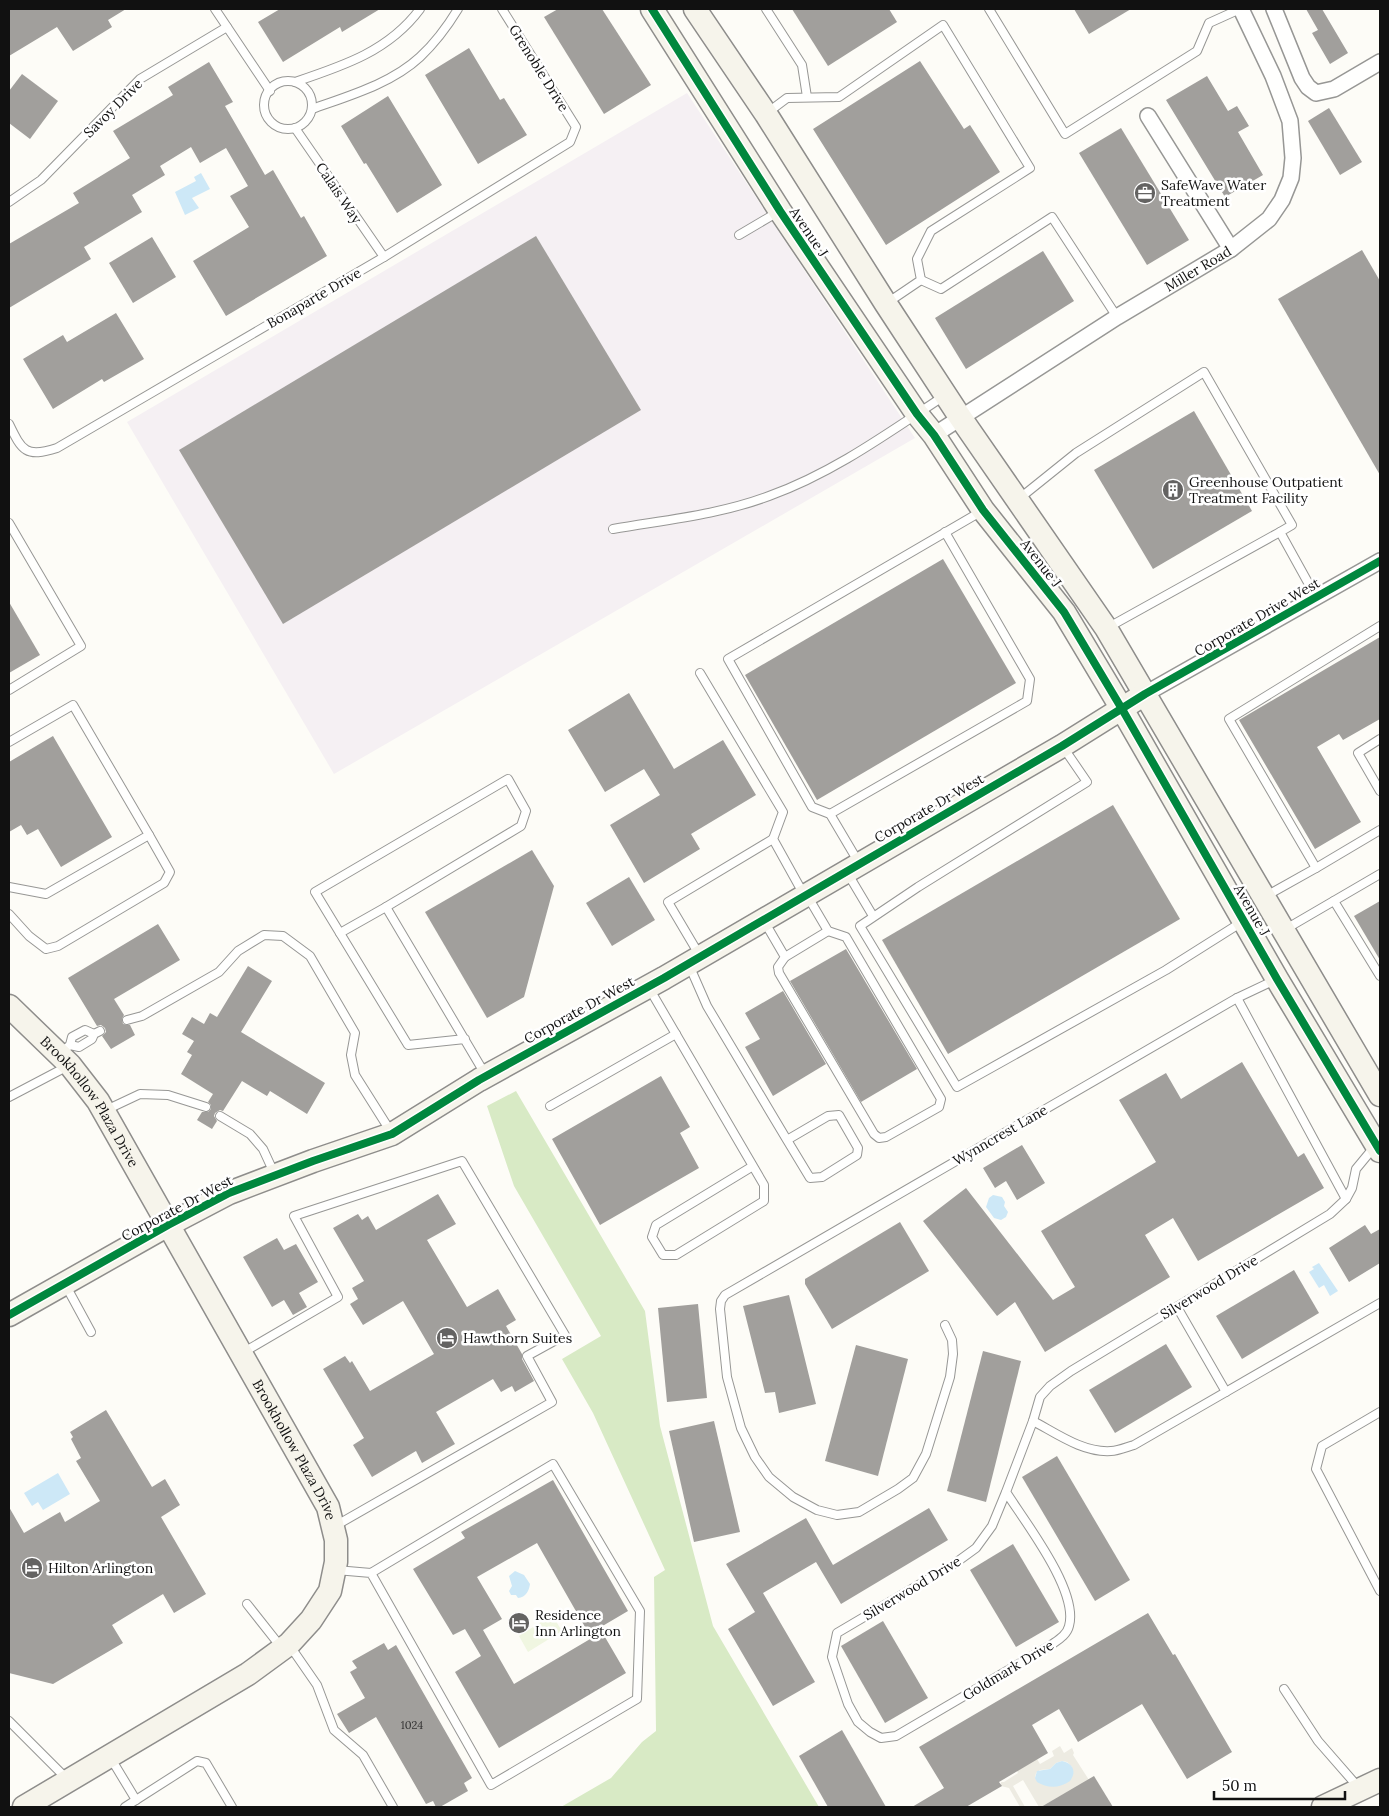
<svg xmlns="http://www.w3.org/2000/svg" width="1389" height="1816" viewBox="0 0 1389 1816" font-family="Lora,serif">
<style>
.industrial{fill:#f5f0f3}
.forest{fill:#d8eac5}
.pitch{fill:#f0f6e1}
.plaza{fill:#edebe2;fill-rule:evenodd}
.water{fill:#cde8f7}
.building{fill:#a19f9c}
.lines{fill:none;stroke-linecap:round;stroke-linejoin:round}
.lane-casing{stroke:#979795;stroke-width:10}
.street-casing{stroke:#979795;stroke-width:18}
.secondary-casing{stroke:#8e8d8b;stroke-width:25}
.lane{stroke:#fffffe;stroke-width:8}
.street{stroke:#fffffe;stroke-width:15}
.secondary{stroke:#f6f4eb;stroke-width:22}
.cycleway-casing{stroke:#fff;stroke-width:11}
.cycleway{stroke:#00873e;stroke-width:8}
.labels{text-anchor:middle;stroke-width:5;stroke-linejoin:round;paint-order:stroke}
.number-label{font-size:11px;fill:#353434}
.street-label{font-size:14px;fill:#111;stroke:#fff}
.poi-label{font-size:14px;fill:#111;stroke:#fff;text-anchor:start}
</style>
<rect width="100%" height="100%" fill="#fdfcf7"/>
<!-- industrial -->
<polygon class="industrial" points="687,93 915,438 334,774 127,422"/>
<!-- forest -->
<polygon class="forest" points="516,1091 645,1311 660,1426 713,1626 819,1807 561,1807 611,1778 642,1742 656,1731 654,1577 665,1570 593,1413 562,1359 601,1336 514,1186 487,1106"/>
<!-- pitch -->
<polygon class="pitch" points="552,1615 562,1631 528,1652 519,1636"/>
<!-- plaza -->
<path class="plaza" d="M1060,1746L1064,1753L1072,1748L1074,1753L1073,1755L1089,1780L1041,1807H1039L1023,1780L1013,1786L1025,1807H1020L1009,1788L1001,1786V1782H1004L1018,1773L1017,1771L1037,1759L1040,1764L1054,1756L1052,1751ZM1062,1761L1067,1762L1072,1767L1035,1778L1036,1773L1040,1770L1050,1769L1056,1763Z"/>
<!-- water -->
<g class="water">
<polygon points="201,173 210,189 192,198 199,208 185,215 175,192 196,181 194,177"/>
<polygon points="993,1195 1002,1197 1005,1202 1004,1206 1008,1212 1006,1217 1001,1220 994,1218 986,1207 989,1198"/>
<polygon points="1319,1263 1338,1291 1330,1296 1324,1285 1319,1288 1309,1272 1314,1269 1312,1267"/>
<polygon points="58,1473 70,1494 43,1510 38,1502 32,1506 24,1493"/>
<path d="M515,1571L524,1575L530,1584C529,1591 526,1597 518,1598L516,1595H511L509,1591L512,1586L509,1576Z"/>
<path d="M1062,1761C1073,1763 1077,1772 1070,1781C1060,1788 1048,1789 1037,1782L1035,1778L1037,1771L1050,1769L1056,1763Z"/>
</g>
<!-- building -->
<g class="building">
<polygon points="9,9 126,9 108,20 112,27 73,51 57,27 9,56"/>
<polygon points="280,9 380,9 342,32 340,27 283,62 258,22"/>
<polygon points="558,9 602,9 651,85 604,114 544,17"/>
<polygon points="792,9 889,9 897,22 828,66"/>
<polygon points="1074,9 1131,9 1089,34"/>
<polygon points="1306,9 1322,9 1348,53 1330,64 1312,33 1318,30"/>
<polygon points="469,48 500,100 504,98 527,135 478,164 425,75"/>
<polygon points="920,61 964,129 970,125 1000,172 886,245 813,129"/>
<polygon points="209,62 233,102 225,106 265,175 273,170 301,218 304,216 327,256 226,316 193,261 249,227 230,196 248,186 226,148 200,163 191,147 160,166 165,175 132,195 142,212 84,247 91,259 9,308 9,244 79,203 73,193 130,158 113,131 173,95 168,87"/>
<polygon points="22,74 58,101 30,139 9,123 9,91"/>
<polygon points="1207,76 1228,111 1237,106 1249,126 1238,132 1263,175 1225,197 1166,100"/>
<polygon points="388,96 442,185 397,213 366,163 364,164 341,126"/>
<polygon points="1329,108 1362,162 1340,175 1308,121"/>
<polygon points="1121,128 1189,240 1147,265 1079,153"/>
<polygon points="536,236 641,410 283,624 179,450"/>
<polygon points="152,237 176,277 133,303 109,263"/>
<polygon points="1362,250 1380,281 1380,475 1278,299"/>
<polygon points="1043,251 1074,301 966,369 935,318"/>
<polygon points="116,313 144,359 104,382 102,379 53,409 23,359 63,335 67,342"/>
<polygon points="1194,411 1252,511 1153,569 1094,470"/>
<polygon points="943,559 1016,683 817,800 745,675"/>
<polygon points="9,602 40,655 9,673"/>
<polygon points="1380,637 1380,719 1343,740 1339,734 1317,747 1361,822 1315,849 1239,720"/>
<polygon points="629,693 674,769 723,740 756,795 691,834 700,849 644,883 610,825 660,795 644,769 605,792 568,730"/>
<polygon points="53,736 112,837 61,867 38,829 27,835 21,825 9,832 9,762"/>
<polygon points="1113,805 1180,919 948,1054 882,940"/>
<polygon points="532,850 554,886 524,997 487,1018 425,912"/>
<polygon points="629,877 655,920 612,946 586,903"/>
<polygon points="1380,901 1380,960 1354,916"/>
<polygon points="158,924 180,960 114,999 124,1015 122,1019 123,1024 130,1025 135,1035 111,1049 102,1036 106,1032 105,1028 101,1025 97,1026 68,978"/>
<polygon points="846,949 917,1069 861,1102 790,981"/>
<polygon points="248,966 272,981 241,1032 325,1083 307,1114 270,1091 267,1096 242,1081 223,1111 220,1110 215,1113 214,1116 217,1121 212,1129 197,1120 202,1112 208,1112 211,1109 211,1105 208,1102 213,1094 181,1074 192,1055 187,1052 194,1041 182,1034 192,1017 204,1024 210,1013 217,1017"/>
<polygon points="783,991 826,1064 773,1096 745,1047 760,1039 745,1013"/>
<polygon points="1242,1062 1298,1157 1304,1153 1324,1188 1198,1261 1173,1218 1145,1235 1170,1277 1045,1352 1015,1302 997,1316 923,1221 966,1188 1053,1300 1075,1287 1041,1231 1156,1162 1119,1100 1166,1073 1181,1099"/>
<polygon points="661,1076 690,1127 680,1133 699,1168 600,1225 552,1139"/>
<polygon points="1022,1145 1045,1183 1017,1200 1006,1181 995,1188 983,1168"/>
<polygon points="438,1194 456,1224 427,1240 467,1307 498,1289 516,1320 506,1326 522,1354 522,1359 534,1381 515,1392 512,1386 501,1392 493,1379 436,1412 455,1444 422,1463 416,1451 372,1477 353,1445 364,1438 323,1369 345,1356 350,1363 352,1361 370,1391 434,1354 403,1301 363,1325 350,1304 358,1299 352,1288 364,1281 333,1228 358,1214 362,1220 368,1216 376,1230"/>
<polygon points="900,1222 929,1271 832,1329 805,1284 805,1279"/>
<polygon points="1365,1225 1371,1234 1380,1229 1380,1263 1349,1282 1329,1248"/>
<polygon points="277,1238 284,1250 296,1244 318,1282 299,1293 307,1307 293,1315 284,1300 272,1307 243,1257"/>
<polygon points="1294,1270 1319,1313 1242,1359 1216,1316"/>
<polygon points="789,1295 816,1404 779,1413 775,1392 765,1393 743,1306"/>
<polygon points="698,1304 707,1398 667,1402 658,1308"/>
<polygon points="1166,1344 1192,1387 1115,1433 1089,1390"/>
<polygon points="856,1345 908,1359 878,1476 825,1461"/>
<polygon points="983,1351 1021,1361 986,1502 947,1491"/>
<polygon points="106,1410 152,1487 165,1479 180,1505 161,1517 206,1594 174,1613 163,1594 112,1625 123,1643 53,1684 9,1673 9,1507 24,1533 60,1512 65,1522 100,1501 76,1461 81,1458 71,1439 73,1437 70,1432"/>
<polygon points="714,1421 740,1532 694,1542 669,1431"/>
<polygon points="1057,1456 1130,1580 1095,1601 1022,1477"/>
<polygon points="553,1480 628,1611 589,1634 537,1543 477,1577 502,1619 483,1630 514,1684 602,1632 626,1673 499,1748 455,1672 481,1656 465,1629 453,1635 413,1569 465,1538 461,1532"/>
<polygon points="929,1508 948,1540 841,1604 816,1562 763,1593 815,1682 773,1706 728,1629 755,1612 726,1564 806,1518 833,1565"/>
<polygon points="1013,1544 1059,1622 1016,1647 970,1570"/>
<polygon points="1148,1613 1173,1655 1175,1654 1232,1752 1187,1779 1142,1704 1078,1742 1059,1709 1032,1725 1048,1753 999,1782 1002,1786 966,1807 912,1807 944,1788 919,1747"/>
<polygon points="883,1621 928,1698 885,1723 841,1646"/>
<polygon points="384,1643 388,1650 396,1645 472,1778 464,1783 468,1791 440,1807 436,1807 433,1801 426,1804 376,1717 349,1733 337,1714 365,1698 350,1672 357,1668 352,1661"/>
<polygon points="842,1730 886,1807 828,1807 799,1756"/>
<polygon points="1094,1776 1113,1807 1041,1807"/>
</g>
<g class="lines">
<!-- lane casing -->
<g class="lane-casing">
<g id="lane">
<polyline points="215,9 270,91"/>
<polyline points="766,9 802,65 807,97"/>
<polyline points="989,9 1065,134 1197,51 1209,23 1240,9"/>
<circle cx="288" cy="105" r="24"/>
<path d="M295,82C343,66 389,51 420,9"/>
<path d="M312,109C348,96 391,84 420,57C435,43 447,27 458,9"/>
<polyline points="767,113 787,98 839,97 943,25 1030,168 931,231 917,259 921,280 887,303"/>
<polyline points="295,128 384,257"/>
<polyline points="9,202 41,180 140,79 227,27"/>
<polyline points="739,235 778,212"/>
<polyline points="921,280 941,289 1052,217 1117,317"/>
<path d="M9,424C22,451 26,458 57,448L384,257L570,142L576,127L502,9"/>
<polyline points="1020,498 1076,453 1204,372 1292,525 1280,532 1316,597"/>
<polyline points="9,523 81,646 9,690"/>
<path d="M613,529C664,520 719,515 769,496C833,473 888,433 944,396"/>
<polyline points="1107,628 1280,532"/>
<polyline points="700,673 783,812 773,839 803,893"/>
<polyline points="1380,739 1358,753 1380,791"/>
<polyline points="9,742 73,705 149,835 46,894 9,887"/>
<polyline points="1063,747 1087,782 918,887 860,926 957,1087 1166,970 1242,922"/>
<polyline points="830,814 1027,701 1030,679 945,532"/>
<polyline points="859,863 830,814 812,807 728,659 982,511"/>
<polyline points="1316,868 1380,830"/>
<polyline points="848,874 873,916"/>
<polyline points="1266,896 1316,868 1229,719 1380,626"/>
<polyline points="1334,901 1380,976"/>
<polyline points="9,914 29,936 46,949 58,946 164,883 170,872 149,835"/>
<polyline points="764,921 785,957 778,967 779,973 874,1134 879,1138 886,1137 939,1107 941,1099 846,937 828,931 808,897"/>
<polyline points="1284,930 1380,874"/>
<polyline points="340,933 386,907"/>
<polyline points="700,956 668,902 773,839"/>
<polyline points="785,957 828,931"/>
<polyline points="689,965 707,1006 787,1140 828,1116 839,1115 858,1148 857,1155 822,1177 810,1178 787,1140"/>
<polyline points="649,988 764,1185 764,1201 676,1255 663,1255 652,1237 656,1225 753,1166"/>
<polyline points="1237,998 1346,1199"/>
<polyline points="127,1020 142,1016 219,972 238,951 264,935 283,936 310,956 355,1033 351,1055 355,1075 391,1132"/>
<polyline points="465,1039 408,1045 315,892 508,779 526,811 521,826 386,907 485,1074"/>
<polyline points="70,1045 79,1047 92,1039 94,1034 100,1031"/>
<polyline points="60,1053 70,1045 72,1037 85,1030 94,1034"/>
<polyline points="9,1097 68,1066"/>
<polyline points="550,1106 676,1034"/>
<polyline points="106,1110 140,1094 168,1095 206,1107"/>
<polyline points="220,1116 250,1134 263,1149 275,1175"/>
<polyline points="66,1286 91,1332"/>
<polyline points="1177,1307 1226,1392"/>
<polyline points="945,1325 952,1340 953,1354 950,1377 926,1454 913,1478 898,1489 859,1512 837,1515 817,1510 793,1497 769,1477 755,1457 741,1428 727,1377 720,1309 721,1301 725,1295 1237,998 1275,980"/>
<polyline points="244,1352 338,1297 294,1216 462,1161 565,1335 527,1356 552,1402 335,1526"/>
<polyline points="1380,1412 1322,1446 1316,1469 1380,1591"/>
<path d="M1033,1421C1056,1433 1083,1453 1111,1451C1118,1451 1127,1447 1134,1445L1380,1303"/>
<path d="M1006,1492C1025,1522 1079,1591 1069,1626C1067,1635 1058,1640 1051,1645L896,1736L881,1738L870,1732L858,1722L848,1704L832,1657L837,1633L954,1564L976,1548L992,1526L1006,1492L1033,1421L1040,1397L1050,1386L1071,1371L1330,1214L1346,1199L1352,1188L1356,1169L1375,1146"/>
<polyline points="336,1570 371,1573 553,1464 640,1611 637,1699 491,1785 371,1573"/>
<polyline points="247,1604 281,1647"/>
<polyline points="290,1646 317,1685 334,1730 363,1755 393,1807"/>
<polyline points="1284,1689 1318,1741 1359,1788"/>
<polyline points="9,1721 67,1779"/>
<polyline points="110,1757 136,1800"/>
<polyline points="125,1807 197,1761 206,1763 232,1807"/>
</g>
</g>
<!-- street casing -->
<g class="street-casing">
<g id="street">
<polyline points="1274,9 1302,78 1308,87 1316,93 1334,89 1380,62"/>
<polyline points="1148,116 1231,249"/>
<path id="s1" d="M934,435L1117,317L1231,249L1269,219L1282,200L1291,178L1293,158L1290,121L1273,76L1241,9"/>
<polyline points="1145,694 1380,561"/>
</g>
</g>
<!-- secondary casing -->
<g class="secondary-casing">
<g id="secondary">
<polyline points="652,9 780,211 917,414 934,435 983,510 1064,612 1122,709 1277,979 1380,1151"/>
<polyline points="695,9 766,114 886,304 960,417 1106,628 1380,1095"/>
<path id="s2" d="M9,1006L70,1065L98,1101L328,1507L336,1540V1562L330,1591L311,1620L289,1644L248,1674L24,1807"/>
<polyline points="9,1315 168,1225 229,1193 313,1161 392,1134 479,1080 664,978 1062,746 1145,694"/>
<polyline points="1323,1807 1380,1780"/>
</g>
</g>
<!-- lane -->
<use href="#lane" class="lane"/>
<!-- street -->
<use href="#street" class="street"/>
<!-- secondary -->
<use href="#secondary" class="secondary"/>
<!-- cycleway casing -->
<g class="cycleway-casing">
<g id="cycleway">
<polyline points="652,9 780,211 917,414 934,435 983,510 1064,612 1122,709 1277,979 1380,1151"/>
<polyline points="9,1315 168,1225 229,1193 313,1161 392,1134 479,1080 664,978 1062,746 1145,694 1380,561"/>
</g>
</g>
<!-- cycleway -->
<use href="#cycleway" class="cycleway"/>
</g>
<!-- icons -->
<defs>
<g id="office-disc" transform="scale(1.125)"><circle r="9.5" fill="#646362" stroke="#fff"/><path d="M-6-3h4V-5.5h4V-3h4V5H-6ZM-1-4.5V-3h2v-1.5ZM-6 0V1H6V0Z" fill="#fff"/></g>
<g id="building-disc" transform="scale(1.125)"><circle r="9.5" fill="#646362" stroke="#fff"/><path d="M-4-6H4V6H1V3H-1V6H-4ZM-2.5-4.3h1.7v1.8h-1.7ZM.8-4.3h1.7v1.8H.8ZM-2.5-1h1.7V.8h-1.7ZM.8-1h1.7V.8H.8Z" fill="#fff"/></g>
<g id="hotel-disc" transform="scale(1.125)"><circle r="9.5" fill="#646362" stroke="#fff"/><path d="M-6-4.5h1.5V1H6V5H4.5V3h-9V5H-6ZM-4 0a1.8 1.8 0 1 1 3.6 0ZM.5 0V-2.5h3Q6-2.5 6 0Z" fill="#fff"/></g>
</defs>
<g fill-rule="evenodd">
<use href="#office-disc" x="1145" y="193"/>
<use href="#building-disc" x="1173" y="490"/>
<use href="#hotel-disc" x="447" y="1338"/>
<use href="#hotel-disc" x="32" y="1568"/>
<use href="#hotel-disc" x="519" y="1623"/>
</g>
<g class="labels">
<!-- number labels -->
<g class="number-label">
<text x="412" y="1729">1024</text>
</g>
<!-- street labels -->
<g class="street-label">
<text transform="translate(539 68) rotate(58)" y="5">Grenoble Drive</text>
<text transform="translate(113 108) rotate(-45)" y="5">Savoy Drive</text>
<text transform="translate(339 193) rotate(56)" y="5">Calais Way</text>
<text transform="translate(809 232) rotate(56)" y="5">Avenue J</text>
<text dy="5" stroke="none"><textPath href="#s1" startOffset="312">Miller Road</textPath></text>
<text transform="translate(314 298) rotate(-30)" y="5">Bonaparte Drive</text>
<text transform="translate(1041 563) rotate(52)" y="5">Avenue J</text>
<text transform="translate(1257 617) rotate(-30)" y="5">Corporate Drive West</text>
<text transform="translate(929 808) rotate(-30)" y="5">Corporate Dr West</text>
<text transform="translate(1252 910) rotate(60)" y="5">Avenue J</text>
<text transform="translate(579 1010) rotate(-29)" y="5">Corporate Dr West</text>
<text dy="5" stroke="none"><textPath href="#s2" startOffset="126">Brookhollow Plaza Drive</textPath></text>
<text transform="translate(1000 1135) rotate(-30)" y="5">Wynncrest Lane</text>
<text transform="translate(177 1208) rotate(-28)" y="5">Corporate Dr West</text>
<text transform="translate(1209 1287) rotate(-31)" y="5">Silverwood Drive</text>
<text dy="5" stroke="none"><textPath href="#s2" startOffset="531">Brookhollow Plaza Drive</textPath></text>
<text transform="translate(912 1588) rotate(-31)" y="5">Silverwood Drive</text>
<text transform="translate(1008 1670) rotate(-31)" y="5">Goldmark Drive</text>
</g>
<!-- poi labels -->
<g class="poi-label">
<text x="1161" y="190">SafeWave Water<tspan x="1161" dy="16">Treatment</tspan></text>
<text x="1189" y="487">Greenhouse Outpatient<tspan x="1189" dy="16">Treatment Facility</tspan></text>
<text x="463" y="1343">Hawthorn Suites</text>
<text x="48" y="1573">Hilton Arlington</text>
<text x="535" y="1620">Residence<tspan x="535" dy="16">Inn Arlington</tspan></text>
</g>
</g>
<!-- border -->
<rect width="1389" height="1816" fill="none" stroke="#111111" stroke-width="20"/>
<!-- scale -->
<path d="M1214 1791v8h131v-8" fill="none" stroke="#111111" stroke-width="2.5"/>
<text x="1222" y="1791" font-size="15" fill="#111111" stroke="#ffffff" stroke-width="4" paint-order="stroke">50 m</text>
</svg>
